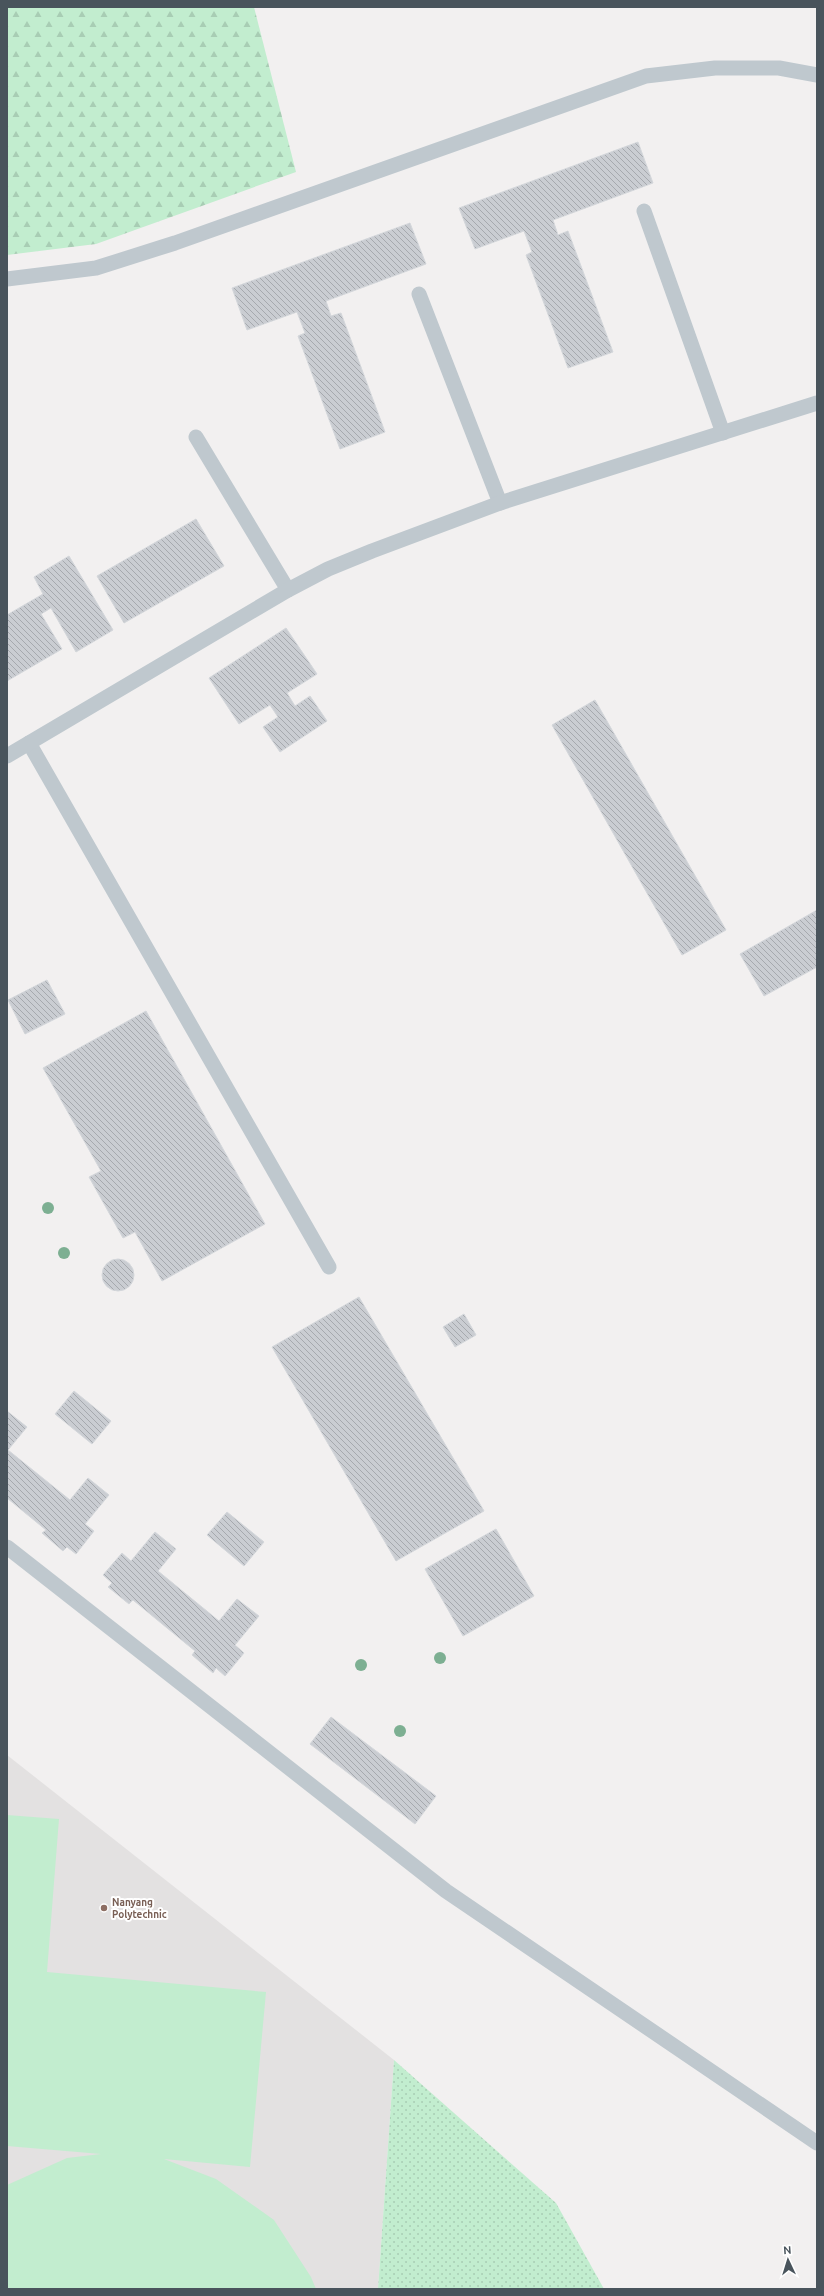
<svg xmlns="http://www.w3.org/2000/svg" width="824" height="2296" viewBox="0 0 824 2296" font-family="Ubuntu,sans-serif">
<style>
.education{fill:#e3e1e1}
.green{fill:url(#green-dots)}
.forest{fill:url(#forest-firs)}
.pitch{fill:#c2edcf}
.building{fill:url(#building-back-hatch);stroke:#d4d7db}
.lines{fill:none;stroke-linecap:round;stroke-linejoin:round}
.service{stroke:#bfc8ce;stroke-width:15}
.tree{fill:#7daf92}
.education-dot{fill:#8d6e63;stroke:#fff;stroke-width:1.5}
.labels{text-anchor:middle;stroke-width:4;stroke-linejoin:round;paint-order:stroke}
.education-label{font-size:10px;font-weight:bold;fill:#785e54;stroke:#fff;text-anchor:start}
</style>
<defs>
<pattern id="green-dots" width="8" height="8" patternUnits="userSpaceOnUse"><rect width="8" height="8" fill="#c2edcf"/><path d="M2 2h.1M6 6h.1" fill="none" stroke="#a8cdb4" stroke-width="1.8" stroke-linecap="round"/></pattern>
<pattern id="forest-firs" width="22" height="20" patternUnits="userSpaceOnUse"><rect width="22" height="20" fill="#c2edcf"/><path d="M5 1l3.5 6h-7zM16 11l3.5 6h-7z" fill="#a8cdb4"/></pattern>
<pattern id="building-back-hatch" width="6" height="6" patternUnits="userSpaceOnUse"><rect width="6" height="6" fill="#cacdd2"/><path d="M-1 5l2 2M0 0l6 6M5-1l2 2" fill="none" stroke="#a6a9ae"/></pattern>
</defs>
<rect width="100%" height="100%" fill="#f2f0f0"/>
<!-- education -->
<polygon class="education" points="7,1755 394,2060 378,2289 7,2289"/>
<!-- green -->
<polygon class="green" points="394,2060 556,2203 604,2289 378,2289"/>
<!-- forest -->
<polygon class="forest" points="7,7 254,7 296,172 96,244 7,255"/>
<!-- pitch -->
<polygon class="pitch" points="7,1815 59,1819 47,1972 266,1992 250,2167 164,2159 216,2179 274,2220 311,2277 316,2289 7,2289 7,2185 67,2158 101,2154 7,2146"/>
<!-- building -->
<g class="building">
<polygon points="638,142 653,183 553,220 558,235 568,231 613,352 568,368 526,255 532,252 524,231 475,249 459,208"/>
<polygon points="410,223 426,264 326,301 331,316 341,313 385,432 340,449 298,336 305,333 297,312 247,330 232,288"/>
<polygon points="196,519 224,566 124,623 97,576"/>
<polygon points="69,556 113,630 76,652 51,608 41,614 62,649 7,681 7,615 43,594 34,577"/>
<polygon points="286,628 317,674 287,693 295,706 310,696 327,721 280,752 263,727 278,717 270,705 239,724 209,678"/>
<polygon points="595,700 726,930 682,955 552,725"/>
<polygon points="817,910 817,967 764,996 740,954"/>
<polygon points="47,980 65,1014 25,1034 8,1000"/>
<polygon points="146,1011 265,1224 162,1281 135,1232 123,1238 89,1177 101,1171 43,1068"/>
<circle cx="118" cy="1275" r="16"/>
<polygon points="359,1297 484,1511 396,1561 272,1347"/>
<polygon points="464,1314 476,1335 455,1347 443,1327"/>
<polygon points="74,1391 111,1421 92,1444 55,1414"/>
<polygon points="7,1411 27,1427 8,1450 70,1500 88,1478 109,1495 85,1524 94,1531 76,1554 67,1547 63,1551 42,1533 46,1530 7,1498"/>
<polygon points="227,1512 264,1542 244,1566 207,1535"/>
<polygon points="496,1529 534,1596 463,1636 425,1569"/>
<polygon points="155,1532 176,1549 158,1571 219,1621 237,1599 259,1616 235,1645 244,1653 225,1676 216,1668 213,1673 192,1655 195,1651 133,1600 129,1604 108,1587 112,1583 103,1575 122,1553 131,1561"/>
<polygon points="331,1717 436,1796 415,1824 310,1744"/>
</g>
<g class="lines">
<!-- service -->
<g class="service">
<polyline points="644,211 723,433"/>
<polyline points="7,279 96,268 175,243 646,76 715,68 779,68 817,75"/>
<polyline points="419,294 500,503"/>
<polyline points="196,437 288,590"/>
<polyline points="29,743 329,1267"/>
<polyline points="7,756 288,590 328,569 372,551 500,503 817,403"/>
<polyline points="7,1547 446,1891 817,2143"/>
</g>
</g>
<!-- trees -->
<g class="tree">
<circle cx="48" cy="1208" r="6"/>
<circle cx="64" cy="1253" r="6"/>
<circle cx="440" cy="1658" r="6"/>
<circle cx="361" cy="1665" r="6"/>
<circle cx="400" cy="1731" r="6"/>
</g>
<!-- markers -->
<circle class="education-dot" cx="104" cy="1908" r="4"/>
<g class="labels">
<!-- education labels -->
<g class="education-label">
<text x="112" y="1906">Nanyang<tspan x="112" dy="12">Polytechnic</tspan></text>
</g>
</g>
<!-- border -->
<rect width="824" height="2296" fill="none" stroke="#49545c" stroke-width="16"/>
<!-- north arrow -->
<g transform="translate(788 2260) rotate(356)" stroke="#ffffff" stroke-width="3" paint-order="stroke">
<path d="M0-3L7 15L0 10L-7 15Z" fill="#49545c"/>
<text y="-6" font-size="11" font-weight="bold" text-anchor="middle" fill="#49545c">N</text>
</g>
</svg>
